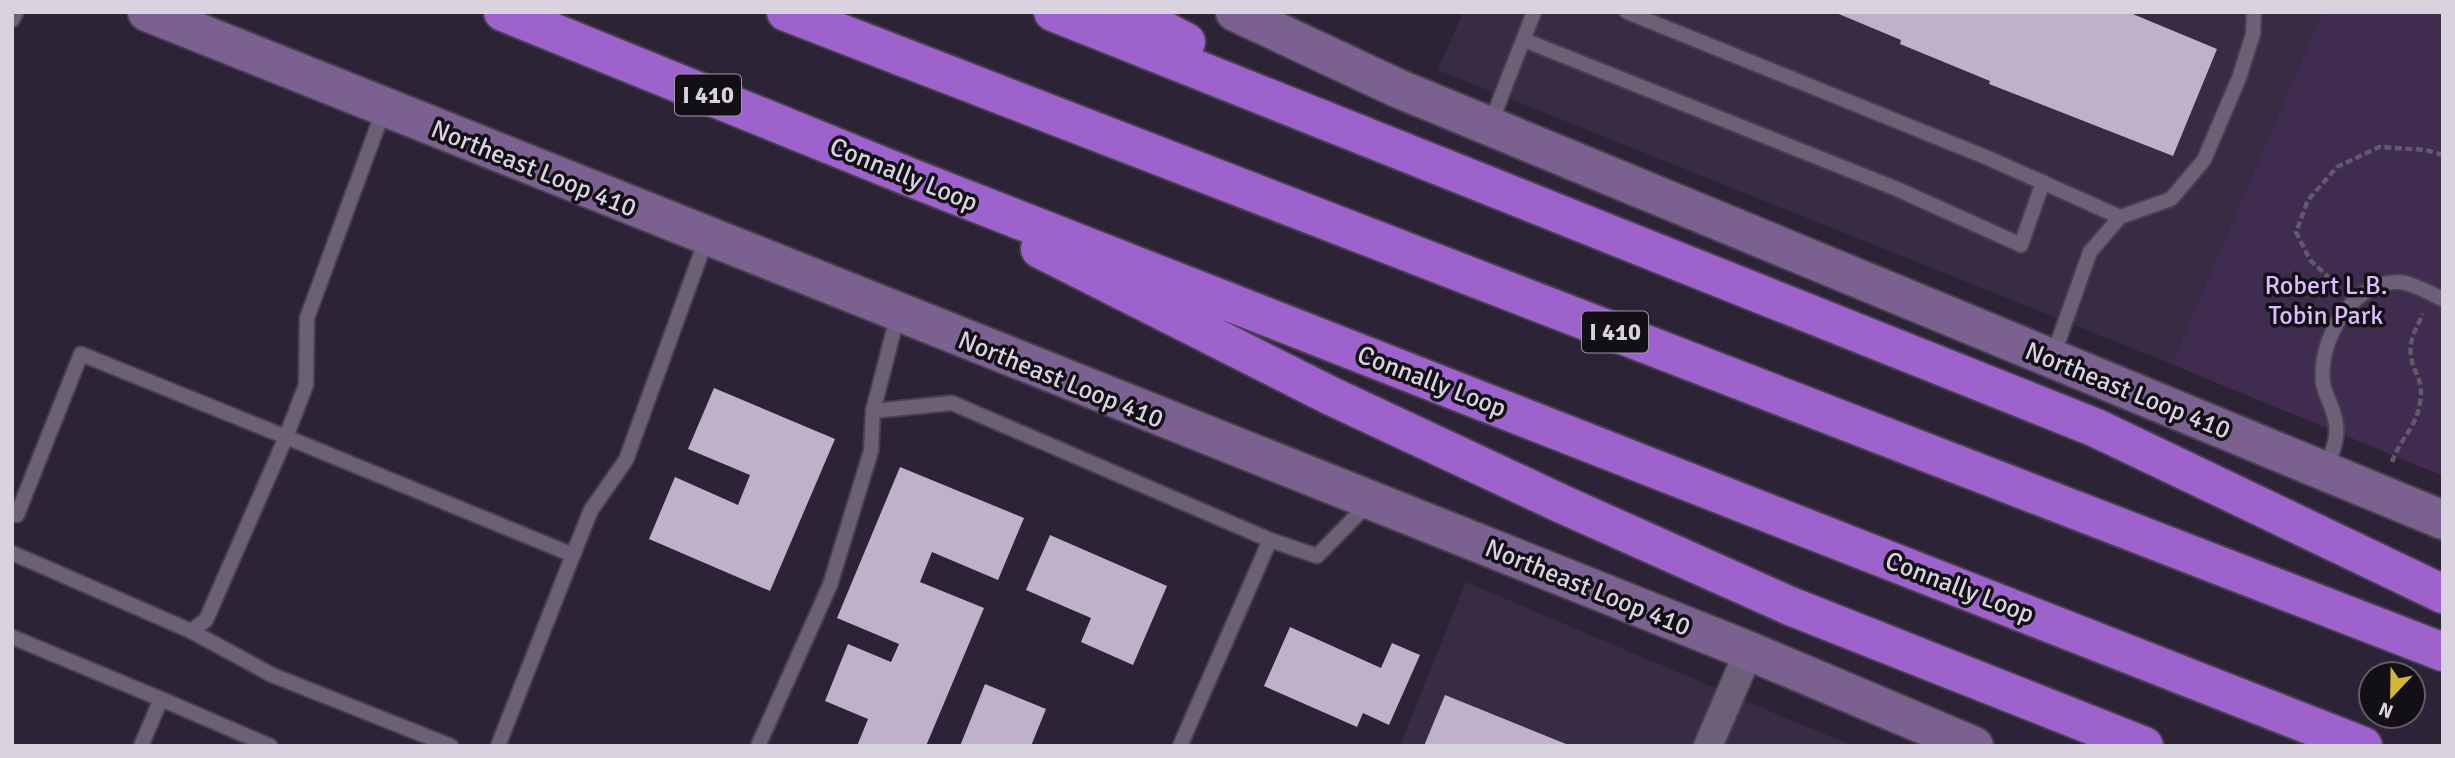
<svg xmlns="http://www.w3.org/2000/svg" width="2455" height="758" viewBox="0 0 2455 758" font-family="Signika,sans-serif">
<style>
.built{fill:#382b44}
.green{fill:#3f2c4f}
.building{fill:#beb1c9}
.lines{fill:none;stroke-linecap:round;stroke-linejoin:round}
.lane-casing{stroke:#483f4f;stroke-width:18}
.street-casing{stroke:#483f4f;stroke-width:32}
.secondary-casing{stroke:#483f4f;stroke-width:42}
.highway-casing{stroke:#483f4f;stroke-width:42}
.path{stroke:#62596a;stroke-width:4.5;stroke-dasharray:7 3.5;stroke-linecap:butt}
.lane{stroke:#6b6075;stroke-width:14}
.street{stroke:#6b6075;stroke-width:28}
.secondary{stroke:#7a618f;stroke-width:38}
.highway{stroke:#9e62cc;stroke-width:38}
.labels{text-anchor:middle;stroke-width:7;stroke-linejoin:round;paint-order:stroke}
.shield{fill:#130f17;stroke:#9e98a3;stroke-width:2}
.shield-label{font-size:24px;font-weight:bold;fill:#d9d2df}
.street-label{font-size:26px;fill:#d9d2df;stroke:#130f17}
.park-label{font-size:26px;fill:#ddbbfc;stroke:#130f17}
</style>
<rect width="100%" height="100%" fill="#2d2336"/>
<!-- built -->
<g class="built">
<polygon points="1463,12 2322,12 2171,364 1438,70"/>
<polygon points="1466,582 1795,722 1854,746 1400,746"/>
</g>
<!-- green -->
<polygon class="green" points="2322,12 2443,12 2443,476 2171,364"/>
<!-- building -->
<g class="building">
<polygon points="1834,12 2128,12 2217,49 2173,156 1989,84 1990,81 1900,44 1901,40"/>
<polygon points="714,388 835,439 770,591 649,539 675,477 738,505 750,475 688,449"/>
<polygon points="900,467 1024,518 998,580 932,552 920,582 984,608 926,746 857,746 868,719 825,701 848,644 891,662 899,644 837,618"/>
<polygon points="1050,535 1167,586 1133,665 1081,642 1091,618 1026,590"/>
<polygon points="1290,627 1381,668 1392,643 1420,655 1389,725 1363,713 1357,727 1264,686"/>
<polygon points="985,684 1046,709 1031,746 960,746"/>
<polygon points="1445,695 1571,746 1424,746"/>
</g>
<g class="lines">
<!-- lane casing -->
<g class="lane-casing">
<g id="lane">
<polyline points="1627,12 1988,158 2120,217"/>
<polyline points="12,20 16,12"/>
<polyline points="1524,40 1897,189 2021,245 2043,182"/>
<polyline points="1490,125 1534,12"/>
<polyline points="2053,356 2090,252 2120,217 2171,199 2204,160 2239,78 2253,34 2254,12"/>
<polyline points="873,411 952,403 1270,540 1180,746"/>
<path d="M2326,470C2331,454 2340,437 2335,419C2333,407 2325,395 2323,383C2318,341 2351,282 2398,282C2411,282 2431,294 2443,299"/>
<polyline points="12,513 17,515 81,354 286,437 306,385 307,318 384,109"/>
<polyline points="1270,540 1317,556 1370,502"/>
<polyline points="12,553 191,631 206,620 286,437 573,555 498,746"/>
<polyline points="573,555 591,510 626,460 707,237"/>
<polyline points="191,631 272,675 451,746"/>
<polyline points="12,637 161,699 141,746"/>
<polyline points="161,699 270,746"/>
<polyline points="758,746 830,585 871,451 873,411 898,314"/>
</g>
</g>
<!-- street casing -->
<g class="street-casing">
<polyline id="street" points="1708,746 1749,651"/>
</g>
<!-- secondary casing -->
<g class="secondary-casing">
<g id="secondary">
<polyline points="147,12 1749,651 1974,746"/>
<polyline points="1235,12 1397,88 2443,520"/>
</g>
</g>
<!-- highway casing -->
<g class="highway-casing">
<g id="highway">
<polyline points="503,12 912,178 2363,746"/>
<polyline points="786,12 2443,652"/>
<polyline points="1053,12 2096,428 2443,594"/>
<polyline points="1129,12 1186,42"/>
<polyline points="1040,249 1331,396 1564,505 1790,606 2144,746"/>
</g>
</g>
<!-- path -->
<g class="path">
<polyline points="2338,286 2310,260 2296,232 2308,200 2337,167 2379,147 2426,150 2443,155"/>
<path d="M2392,462C2399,441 2417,426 2420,403C2424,378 2414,376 2411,356C2408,343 2417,326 2423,314"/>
</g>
<!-- lane -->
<use href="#lane" class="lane"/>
<!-- street -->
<use href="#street" class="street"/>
<!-- secondary -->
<use href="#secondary" class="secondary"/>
<!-- highway -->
<use href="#highway" class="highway"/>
</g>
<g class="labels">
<!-- shield labels -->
<g class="shield">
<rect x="675" y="74.5" width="66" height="41" rx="5"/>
<rect x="1582" y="311.5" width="66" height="41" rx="5"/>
</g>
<g class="shield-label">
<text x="708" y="103">I 410</text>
<text x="1615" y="340">I 410</text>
</g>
<!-- street labels -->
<g class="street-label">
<text transform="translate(534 168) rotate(22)" y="9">Northeast Loop 410</text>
<text transform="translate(904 174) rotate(22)" y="9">Connally Loop</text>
<text transform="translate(1061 379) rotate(22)" y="9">Northeast Loop 410</text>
<text transform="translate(1432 381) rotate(21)" y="9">Connally Loop</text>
<text transform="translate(2128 390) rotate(22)" y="9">Northeast Loop 410</text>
<text transform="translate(1588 587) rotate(22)" y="9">Northeast Loop 410</text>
<text transform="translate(1960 587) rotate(21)" y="9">Connally Loop</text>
</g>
<!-- park labels -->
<g class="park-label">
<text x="2326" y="294">Robert L.B.<tspan x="2326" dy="30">Tobin Park</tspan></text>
</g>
</g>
<!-- border -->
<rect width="2455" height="758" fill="none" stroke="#d9d2df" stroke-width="28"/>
<!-- north arrow -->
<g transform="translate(2392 695) rotate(202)"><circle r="33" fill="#130f17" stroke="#625d67" stroke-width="2"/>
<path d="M0-5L12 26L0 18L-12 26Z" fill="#cfb837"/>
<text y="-10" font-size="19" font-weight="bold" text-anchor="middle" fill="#d9d2df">N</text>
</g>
</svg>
